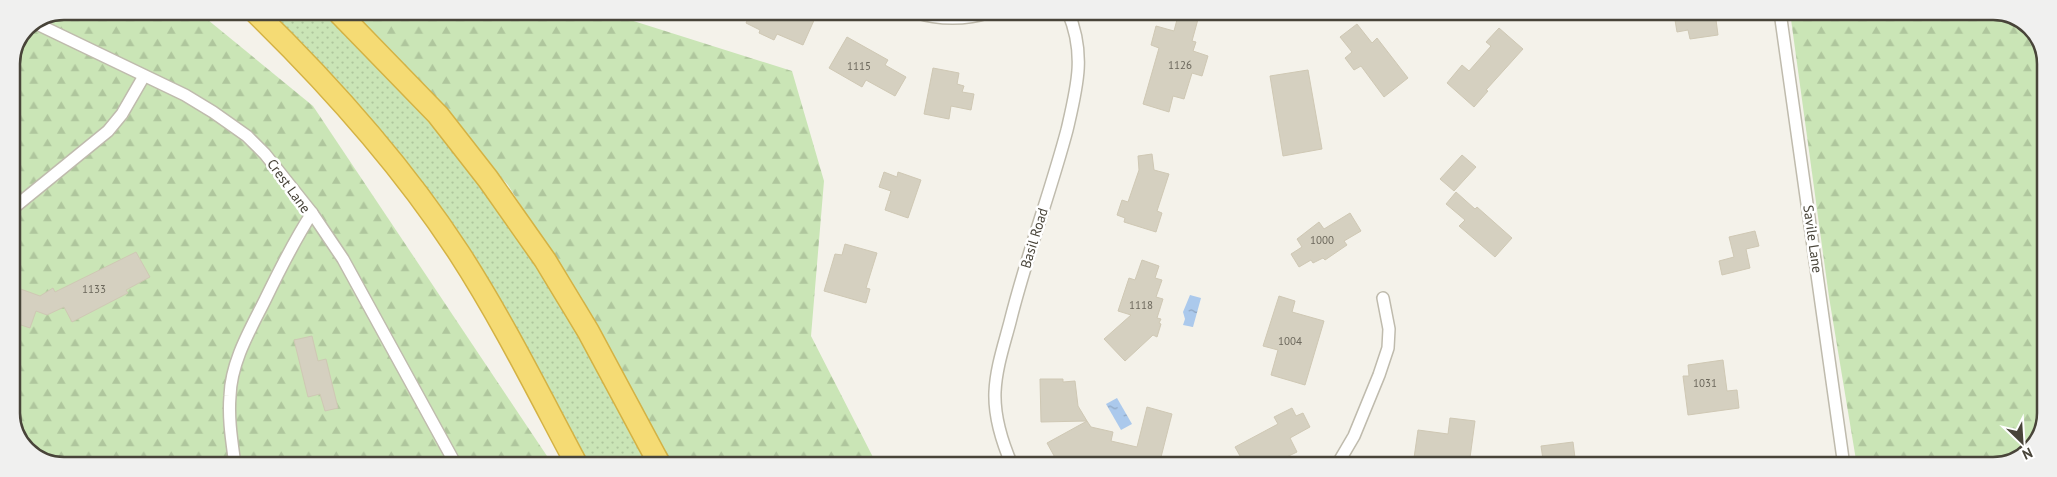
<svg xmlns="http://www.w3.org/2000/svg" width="2057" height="477" viewBox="0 0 2057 477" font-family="'PT Sans',sans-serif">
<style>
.grass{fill:url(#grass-dots)}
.forest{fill:url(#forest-firs)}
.water{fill:url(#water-ripples)}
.building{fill:#d5d0c0;stroke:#cfc8b4}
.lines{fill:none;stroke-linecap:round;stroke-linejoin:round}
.minor-casing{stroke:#bfbbad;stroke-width:14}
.motorway-casing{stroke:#d4b244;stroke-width:24}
.minor{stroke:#fff;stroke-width:11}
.motorway{stroke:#f5db74;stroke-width:21}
.labels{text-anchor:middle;stroke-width:5;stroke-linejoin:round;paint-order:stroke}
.number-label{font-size:11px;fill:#6b675b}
.street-label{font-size:14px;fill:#484439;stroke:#fff}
.rim{fill:none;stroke:#484439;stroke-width:2.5}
</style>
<defs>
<pattern id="grass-dots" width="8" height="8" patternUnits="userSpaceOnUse" patternTransform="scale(1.25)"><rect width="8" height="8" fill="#cae5b6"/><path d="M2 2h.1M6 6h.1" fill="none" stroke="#afc69d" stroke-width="1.8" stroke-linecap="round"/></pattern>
<pattern id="forest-firs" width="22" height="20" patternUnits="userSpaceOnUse" patternTransform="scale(1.25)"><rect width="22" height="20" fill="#cae5b6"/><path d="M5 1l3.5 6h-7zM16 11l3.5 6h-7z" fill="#afc69d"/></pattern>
<pattern id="water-ripples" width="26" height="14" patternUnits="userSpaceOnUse" patternTransform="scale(1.25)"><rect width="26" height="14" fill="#abc9ec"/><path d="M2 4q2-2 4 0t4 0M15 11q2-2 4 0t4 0" fill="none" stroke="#8da5c0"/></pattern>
</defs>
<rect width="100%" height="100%" fill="#f4f2ea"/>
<!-- grass -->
<polygon class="grass" points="267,11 326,11 359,43 442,135 525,243 607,383 651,465 588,465 518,334"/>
<!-- forest -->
<g class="forest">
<polygon points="64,11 197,11 313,106 553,465 53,465 24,448 12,420 11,63 27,26"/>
<polygon points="347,11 605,12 792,71 824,181 811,336 877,465 672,465 609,346 508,185 380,41"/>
<polygon points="1790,12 2004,12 2033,29 2045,57 2045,424 2025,455 1994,466 1857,466 1829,297"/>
</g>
<!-- water -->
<g class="water">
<polygon points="1190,295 1201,298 1193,327 1183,325 1185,319 1183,312"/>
<polygon points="1117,398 1132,424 1121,430 1106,404"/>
</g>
<!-- building -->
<g class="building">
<polygon points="751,12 785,12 794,16 796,12 801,12 815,18 803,45 777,34 774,40 759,33 760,30 746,23"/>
<polygon points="1179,12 1200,12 1192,41 1196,42 1193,51 1208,56 1202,76 1192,73 1184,99 1173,96 1169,112 1143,104 1159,48 1151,45 1156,26 1174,31"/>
<polygon points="1683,12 1715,12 1718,35 1690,39 1688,30 1677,32 1674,14"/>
<polygon points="1357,24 1372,43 1377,38 1408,78 1384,97 1361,66 1354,70 1345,58 1352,52 1340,37"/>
<polygon points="1499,28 1523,49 1486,90 1488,91 1474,107 1447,83 1462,65 1469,71 1491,46 1486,42"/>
<polygon points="847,37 888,60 885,65 906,77 895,96 866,80 862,87 829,68"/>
<polygon points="933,68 959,73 957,84 964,86 962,92 974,94 971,110 951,106 949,119 924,114"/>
<polygon points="1308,70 1322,149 1283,156 1270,76"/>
<polygon points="1152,154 1154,170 1169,174 1157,211 1162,213 1156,232 1124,222 1125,218 1117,215 1122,200 1128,202 1139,170 1138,156"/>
<polygon points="1462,155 1476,167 1454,191 1440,179"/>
<polygon points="884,172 897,177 898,172 921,180 908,218 885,210 891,191 879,187"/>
<polygon points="1456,192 1475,209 1477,207 1512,238 1495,257 1459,226 1465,220 1446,204"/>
<polygon points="1350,213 1361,231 1344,241 1347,245 1325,260 1323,258 1313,263 1311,260 1299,267 1291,254 1302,247 1297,239 1319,222 1324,229"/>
<polygon points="1755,231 1759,246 1746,249 1750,268 1722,275 1719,261 1734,257 1729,237"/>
<polygon points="845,244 877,253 866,288 870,289 866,303 824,291 835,254 842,255"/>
<polygon points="136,252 150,277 126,290 128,293 72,322 64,307 47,315 36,311 30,328 12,322 12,301 15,287 40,296 53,288 55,292"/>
<polygon points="1142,260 1159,266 1155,278 1162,280 1156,297 1163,299 1157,318 1161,319 1159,323 1161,324 1157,337 1153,335 1125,361 1104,339 1131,315 1118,311 1129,278 1135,280"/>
<polygon points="1279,296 1295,301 1292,312 1324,321 1305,385 1271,375 1278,350 1263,346"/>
<polygon points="312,336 318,361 326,359 338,408 325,411 320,394 308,397 294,340"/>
<polygon points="1723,360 1727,391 1737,390 1739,408 1688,415 1683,376 1689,376 1688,365"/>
<polygon points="1040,379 1063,379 1063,382 1075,381 1078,406 1087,421 1041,422"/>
<polygon points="1147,407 1172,414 1159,465 1081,465 1078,460 1072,463 1069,457 1058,463 1047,443 1087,421 1091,427 1113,432 1111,441 1137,447"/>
<polygon points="1292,408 1296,416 1303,413 1310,427 1290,438 1297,452 1270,465 1245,465 1235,447 1278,424 1274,417"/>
<polygon points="1450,418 1475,421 1469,465 1413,465 1418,430 1448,434"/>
<polygon points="1573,442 1576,466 1544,466 1541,446"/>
</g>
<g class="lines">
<!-- minor casing -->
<g class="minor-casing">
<g id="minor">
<path d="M915,12C939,20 966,20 990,12"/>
<polyline points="1780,12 1844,466"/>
<polyline points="35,23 185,95 213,112 247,136 265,154 312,213 343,259 456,465"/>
<polyline points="11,210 108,131 122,114 144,76"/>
<path d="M235,465C232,442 228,419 230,396C231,362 250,330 265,300C279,271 294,241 312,213"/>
<path d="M1012,465C1002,442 994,418 995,392C996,368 1004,345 1010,322C1026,257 1050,194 1067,130C1077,87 1086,54 1068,12"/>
<polyline points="1337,465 1354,436 1379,375 1388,348 1389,329 1383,298"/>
</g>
</g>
<!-- motorway casing -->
<g class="motorway-casing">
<g id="motorway">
<path d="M254,11C330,85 401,164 459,253C503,321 539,394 577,465"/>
<polyline points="337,11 438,115 488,179 545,260 588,331 660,465"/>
</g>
</g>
<!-- minor -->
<use href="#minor" class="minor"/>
<!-- motorway -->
<use href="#motorway" class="motorway"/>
</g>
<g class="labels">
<!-- number labels -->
<g class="number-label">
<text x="1180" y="69">1126</text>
<text x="859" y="70">1115</text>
<text x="1322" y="244">1000</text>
<text x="94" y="293">1133</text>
<text x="1141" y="309">1118</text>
<text x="1290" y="345">1004</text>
<text x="1705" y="387">1031</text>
</g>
<!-- street labels -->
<g class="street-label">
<text transform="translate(289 186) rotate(54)" y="5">Crest Lane</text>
<text transform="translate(1034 238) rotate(-73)" y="5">Basil Road</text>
<text transform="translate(1813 239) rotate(82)" y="5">Savile Lane</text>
</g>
</g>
<!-- crop -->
<path d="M0 0H2057V477H0ZM64 20H1993A44 44 0 0 1 2037 64V413A44 44 0 0 1 1993 457H64A44 44 0 0 1 20 413V64A44 44 0 0 1 64 20Z" fill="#f0f0ef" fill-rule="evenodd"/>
<path class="rim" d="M64 20H1993A44 44 0 0 1 2037 64V413A44 44 0 0 1 1993 457H64A44 44 0 0 1 20 413V64A44 44 0 0 1 64 20Z"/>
<!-- north arrow -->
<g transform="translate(2022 442) rotate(155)" stroke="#ffffff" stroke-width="4" paint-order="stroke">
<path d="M0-4L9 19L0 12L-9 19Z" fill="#484439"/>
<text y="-8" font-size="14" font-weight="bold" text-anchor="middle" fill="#484439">N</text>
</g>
</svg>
